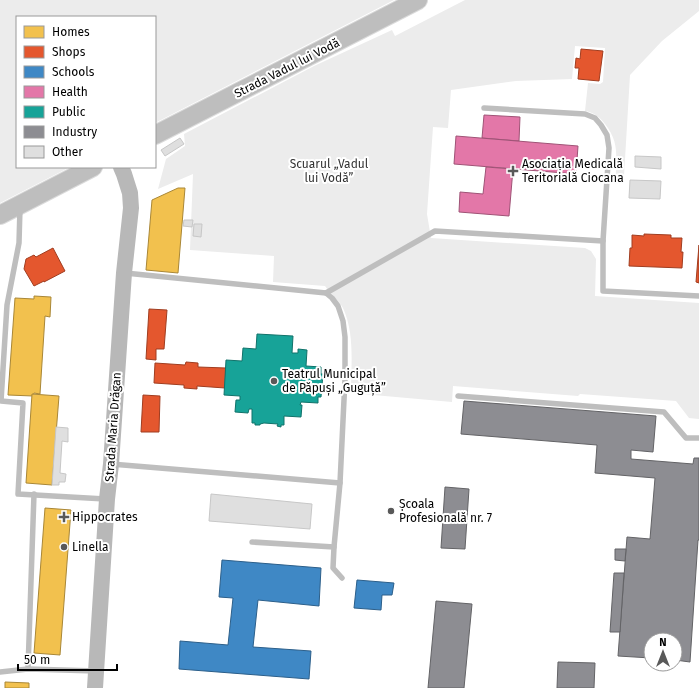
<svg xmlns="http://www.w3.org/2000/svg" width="699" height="688" viewBox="0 0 699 688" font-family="'Fira Sans',sans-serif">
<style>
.green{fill:#ececec}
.homes{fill:#f2c14e;stroke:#a98737}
.shops{fill:#e4572e;stroke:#a03d20}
.schools{fill:#3f88c5;stroke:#2c5f8a}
.health{fill:#e377a8;stroke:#9f5376}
.public{fill:#17a398;stroke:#10726a}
.industry{fill:#8d8d92;stroke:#636366}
.building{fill:#dfdfdf;stroke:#c7c7c7}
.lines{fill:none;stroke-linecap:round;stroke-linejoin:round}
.primary-casing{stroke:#dbdbdb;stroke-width:20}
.service{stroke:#bebebe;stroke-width:5.5}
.secondary{stroke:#b8b8b8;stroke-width:16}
.primary{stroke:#bebebe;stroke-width:18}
.poi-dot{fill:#595959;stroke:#fff;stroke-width:1.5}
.labels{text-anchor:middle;stroke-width:4;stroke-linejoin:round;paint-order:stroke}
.street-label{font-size:12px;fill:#000;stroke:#fff}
.park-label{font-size:12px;fill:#333;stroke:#fff}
.poi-label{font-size:12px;fill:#000;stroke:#fff;text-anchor:start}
</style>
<rect width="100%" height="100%" fill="#fff"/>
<!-- green -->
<g class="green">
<polygon points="0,0 394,0 155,123 155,17 17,17 17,167 70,167 0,203"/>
<path d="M465,0H699V11L662,41L630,75L624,176L616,175C616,154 619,142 605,124C600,117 593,112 585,111L588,83L600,84L603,82L605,48L575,46L572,79L516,81L451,90L448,128L433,127L427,214L431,238L585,248L591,251L596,259L595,296L699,303V419L689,418L676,401L580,394L578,396L453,386L452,402L351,393C351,365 355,334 343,308C339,301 330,293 325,286L273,282L274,256L190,250L193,174L158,189L166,159L185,146L184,134L314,66L392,30L395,36Z"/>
</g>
<!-- homes -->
<g class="homes">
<polygon points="178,188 185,188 178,273 146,270 152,200"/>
<polygon points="34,296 51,297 50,317 45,316 40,394 34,393 33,396 8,395 15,298 34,299"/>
<polygon points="32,394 59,396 52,485 26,483"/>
<polygon points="45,508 71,510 60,655 34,653"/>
<polygon points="5,682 29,683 29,688 5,688"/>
</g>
<!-- shops -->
<g class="shops">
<polygon points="581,49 603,51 599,81 578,79 579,68 575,68 576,58 580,59"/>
<polygon points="644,234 671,235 671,238 682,238 681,252 683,252 682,268 629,266 630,248 632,248 632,235 644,236"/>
<polygon points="699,245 699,283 696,282"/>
<polygon points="53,248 65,271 44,282 44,281 34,286 24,269 26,259 34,255 36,257"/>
<polygon points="149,309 167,310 164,349 156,349 156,360 146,359"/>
<polygon points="186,362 198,363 198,367 226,368 225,388 197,386 197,389 184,388 184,385 154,383 155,363 185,365"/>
<polygon points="143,395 160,396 159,432 141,432"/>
</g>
<!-- schools -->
<g class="schools">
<polygon points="222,560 321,568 319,606 258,600 253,647 311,651 309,679 179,669 180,641 228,645 233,598 219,597"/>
<polygon points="357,580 394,583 392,595 382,595 381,610 354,608"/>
</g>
<!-- health -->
<g class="health">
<polygon points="484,115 520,117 519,141 482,138"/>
<polygon points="456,136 578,146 576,174 454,164"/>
<polygon points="486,167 513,169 509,216 459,212 460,192 483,194"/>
</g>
<!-- public -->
<polygon class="public" points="257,334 293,336 292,353 298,353 298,349 307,350 306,366 321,367 321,374 323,374 321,397 318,397 318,403 301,402 300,405 302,405 301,417 284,416 284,425 281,425 281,427 277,426 278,424 264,423 260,424 260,425 255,425 255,423 252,423 252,409 249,409 248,413 235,412 236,400 240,400 240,396 224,395 226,360 242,361 243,348 256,349"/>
<!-- industry -->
<g class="industry">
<polygon points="464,401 656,416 653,452 631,450 631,459 693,464 694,458 699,458 699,540 698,540 690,662 675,660 675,640 651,640 651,658 618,656 627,537 650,539 655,478 595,473 597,445 461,434"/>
<polygon points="445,487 469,489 465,549 441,548"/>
<polygon points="615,549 626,549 625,561 615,560"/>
<polygon points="614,573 624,573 620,632 610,632"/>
<polygon points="436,601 472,604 464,688 428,688"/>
<polygon points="558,662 595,663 594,688 557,688"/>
</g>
<!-- building -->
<g class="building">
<polygon points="180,138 184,144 165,156 161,150"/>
<polygon points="635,156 661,157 661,169 635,167"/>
<polygon points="630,180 661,181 660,199 629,198"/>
<polygon points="184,220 193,220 192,227 183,226"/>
<polygon points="194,224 202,224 201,237 193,236"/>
<polygon points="56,427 68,428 68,442 62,441 60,473 66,474 65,482 59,482 59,485 52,485"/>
<polygon points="211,494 312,504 310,529 209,521"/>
</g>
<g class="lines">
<!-- primary casing -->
<g class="primary-casing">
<g id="primary">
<polyline points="155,135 418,0"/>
<polyline points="0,215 93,167"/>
</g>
</g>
<!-- service -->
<g class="service">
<polyline points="484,108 585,114 595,118 601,125 607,135 609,148 603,241 603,291 699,296"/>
<polyline points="20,208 19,243 7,305 1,401 23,403 18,494 105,499"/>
<polyline points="125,273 326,293 435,231 603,241"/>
<polyline points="458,396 664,412 686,438 699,438"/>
<polyline points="111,464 340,483 345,379 345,337 343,321 338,306 332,298 326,293"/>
<polyline points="340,483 334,547 333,568 342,578"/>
<polyline points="252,542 334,547"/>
<polyline points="28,669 34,494"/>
<polyline points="0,672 28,669 96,671"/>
</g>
<!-- secondary -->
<polyline class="secondary" points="95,688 107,499 111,464 124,273 131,208 130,193 124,174 121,167"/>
<!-- primary -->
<use href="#primary" class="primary"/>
</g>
<!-- markers -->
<g class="poi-dot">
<path d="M511 165h4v4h4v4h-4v4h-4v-4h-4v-4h4z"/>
<circle cx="274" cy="381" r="4"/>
<circle cx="391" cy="511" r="4"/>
<path d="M62 511h4v4h4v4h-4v4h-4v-4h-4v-4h4z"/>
<circle cx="64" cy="547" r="4"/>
</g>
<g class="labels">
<!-- street labels -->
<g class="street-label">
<text transform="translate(287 68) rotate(-27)" y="4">Strada Vadul lui Vodă</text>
<text transform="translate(113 427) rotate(-86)" y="4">Strada Maria Drăgan</text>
</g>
<!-- park labels -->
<g class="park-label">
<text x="329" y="168">Scuarul „Vadul<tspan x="329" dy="14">lui Vodă”</tspan></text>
</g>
<!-- poi labels -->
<g class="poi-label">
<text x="522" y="168">Asociația Medicală<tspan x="522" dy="14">Teritorială Ciocana</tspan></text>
<text x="282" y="378">Teatrul Municipal<tspan x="282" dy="14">de Păpuși „Guguță”</tspan></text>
<text x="399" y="508">Școala<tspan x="399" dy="14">Profesională nr. 7</tspan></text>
<text x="72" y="521">Hippocrates</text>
<text x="72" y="551">Linella</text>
</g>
</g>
<!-- legend -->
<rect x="16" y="16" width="140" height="152" fill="#ffffff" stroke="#999999"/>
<rect x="24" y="26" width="20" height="12" fill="#f2c14e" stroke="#999999"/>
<text x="52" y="36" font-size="12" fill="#000000">Homes</text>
<rect x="24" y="46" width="20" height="12" fill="#e4572e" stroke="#999999"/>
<text x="52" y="56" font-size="12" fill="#000000">Shops</text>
<rect x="24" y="66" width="20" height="12" fill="#3f88c5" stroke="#999999"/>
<text x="52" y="76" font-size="12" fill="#000000">Schools</text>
<rect x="24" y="86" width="20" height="12" fill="#e377a8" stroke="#999999"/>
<text x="52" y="96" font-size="12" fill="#000000">Health</text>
<rect x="24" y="106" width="20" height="12" fill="#17a398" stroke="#999999"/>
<text x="52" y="116" font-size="12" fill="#000000">Public</text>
<rect x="24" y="126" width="20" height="12" fill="#8d8d92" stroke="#999999"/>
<text x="52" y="136" font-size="12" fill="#000000">Industry</text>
<rect x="24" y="146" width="20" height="12" fill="#dfdfdf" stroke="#999999"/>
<text x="52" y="156" font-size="12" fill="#000000">Other</text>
<!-- north arrow -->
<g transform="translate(663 652)"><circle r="19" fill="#ffffff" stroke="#999999"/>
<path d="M0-3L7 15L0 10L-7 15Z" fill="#595959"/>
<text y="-6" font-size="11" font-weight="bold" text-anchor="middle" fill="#000000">N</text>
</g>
<!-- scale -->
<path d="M18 664v6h99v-6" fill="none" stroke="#000000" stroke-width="2"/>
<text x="24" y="664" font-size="12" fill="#000000" stroke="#ffffff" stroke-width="3" paint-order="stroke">50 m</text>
</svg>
